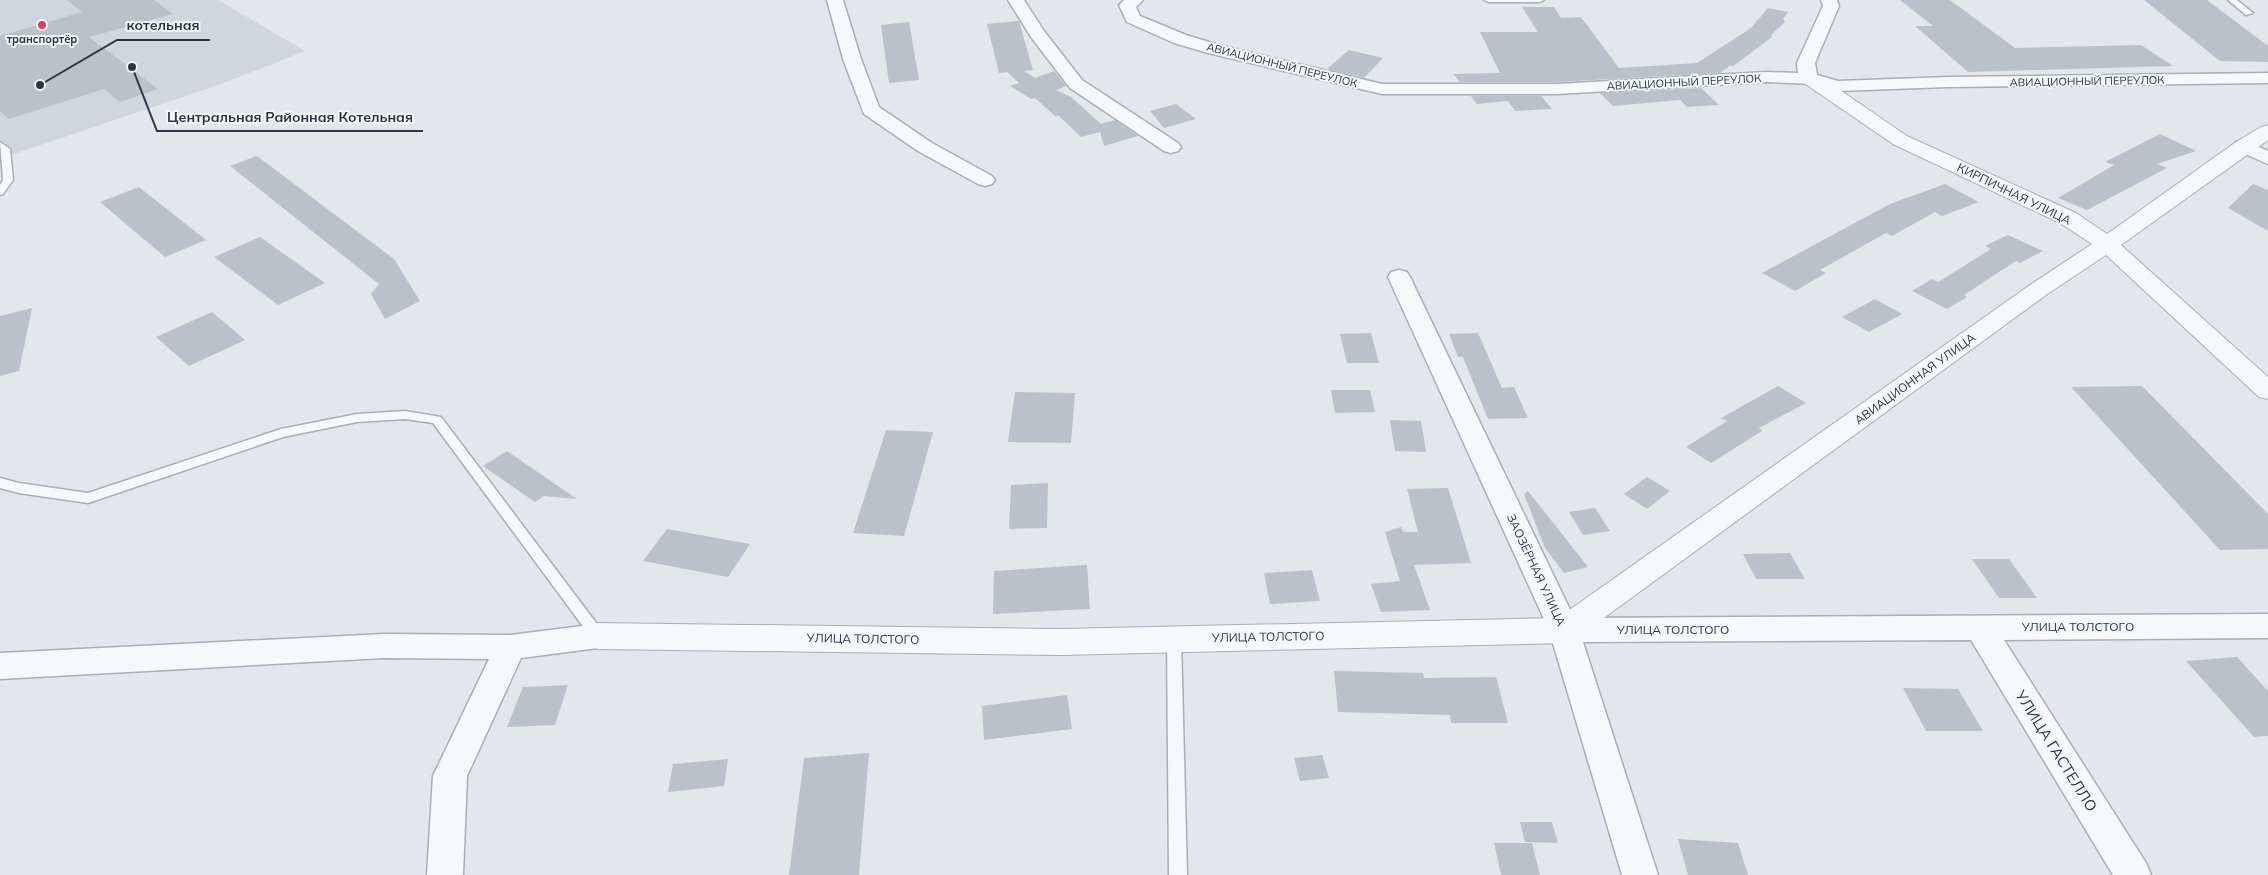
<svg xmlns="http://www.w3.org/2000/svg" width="2268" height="875" viewBox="0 0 2268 875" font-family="Mulish,sans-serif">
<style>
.built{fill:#d1d6de}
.building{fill:#bac1ca}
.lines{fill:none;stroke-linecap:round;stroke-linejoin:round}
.service-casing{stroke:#a8aeb7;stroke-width:3}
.minor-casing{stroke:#a8aeb7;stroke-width:3}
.tertiary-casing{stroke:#a8aeb7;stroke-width:2}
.service{fill:#f6f8fa;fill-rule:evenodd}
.minor{fill:#f6f8fa;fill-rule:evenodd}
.tertiary{fill:#f6f8fa;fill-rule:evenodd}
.poi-dot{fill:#d74262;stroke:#f3f6f9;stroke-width:2}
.labels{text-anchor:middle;stroke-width:4;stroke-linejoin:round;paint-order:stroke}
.far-poi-label{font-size:11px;font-weight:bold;fill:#2a3646;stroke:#f3f6f9}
.far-street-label{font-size:11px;fill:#2a3646;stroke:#f3f6f9}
.street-label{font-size:12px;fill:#2a3646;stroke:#f3f6f9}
.near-street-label{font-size:15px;fill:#2a3646;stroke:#f3f6f9}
.leader{fill:none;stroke:#2a3646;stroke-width:2}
.callout-dot{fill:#2a3646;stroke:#f3f6f9;stroke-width:2}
.callout-label{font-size:14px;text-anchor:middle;font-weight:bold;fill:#2a3646;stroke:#f3f6f9;stroke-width:4;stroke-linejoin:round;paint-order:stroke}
</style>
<rect width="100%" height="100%" fill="#e3e7ec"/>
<!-- built -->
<polygon class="built" points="0,0 218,0 305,51 224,83 11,155 0,154"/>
<!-- building -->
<g class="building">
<polygon points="67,0 154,0 173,14 89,37 158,89 120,102 104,89 9,119 0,111 0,36 82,12"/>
<polygon points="1900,0 1950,0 2015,48 2141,45 2173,66 1968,72 1915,26 1933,26"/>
<polygon points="2144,0 2207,0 2268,46 2268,62 2220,61"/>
<polygon points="1522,7 1554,7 1561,18 1581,17 1619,68 1697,63 1751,28 1768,8 1788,12 1783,19 1785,22 1771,35 1772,37 1732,67 1731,65 1720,73 1557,82 1460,82 1453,74 1500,73 1480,32 1538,32"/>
<polygon points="1019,21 1033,70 1024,71 1035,78 1054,71 1066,86 1056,90 1071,97 1101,124 1115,120 1138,136 1104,146 1100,132 1081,137 1058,115 1055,116 1035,98 1031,99 1010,86 1019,83 1007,72 999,73 987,24"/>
<polygon points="909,22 919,80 889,83 881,25"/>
<polygon points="1349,50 1383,58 1364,78 1327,69"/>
<polygon points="1701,88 1719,105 1687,107 1680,100 1613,106 1600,93"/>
<polygon points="1471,96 1541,96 1552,109 1515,111 1508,101 1477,104"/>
<polygon points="1176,104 1196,119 1164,128 1150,111"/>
<polygon points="2160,134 2196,151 2157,164 2167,168 2087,210 2058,198 2114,165 2105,162"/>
<polygon points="257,156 394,259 420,301 385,319 371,294 379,284 230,166"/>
<polygon points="1945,184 1979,202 1942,216 1935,212 1892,236 1886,233 1820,270 1826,273 1795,291 1762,273 1890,204"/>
<polygon points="2253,184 2268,190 2268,231 2228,208"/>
<polygon points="139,187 206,240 165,257 100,202"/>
<polygon points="2008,235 2043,251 2020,263 2016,261 1964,295 1967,297 1947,309 1912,291 1932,279 1938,282 1991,249 1985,246"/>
<polygon points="260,237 325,283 278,305 214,257"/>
<polygon points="1875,299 1902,314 1869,332 1842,317"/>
<polygon points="32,308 19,371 0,376 0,316"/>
<polygon points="212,312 245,340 189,366 156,337"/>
<polygon points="1371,333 1379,363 1347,363 1340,334"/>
<polygon points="1478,333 1502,388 1514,387 1528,418 1488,419 1463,357 1458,357 1449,334"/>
<polygon points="1778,386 1806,403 1759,428 1762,431 1711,463 1686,447 1727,421 1721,418"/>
<polygon points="2142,386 2268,514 2268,549 2220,550 2071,387"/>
<polygon points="1331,390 1370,390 1375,412 1335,413"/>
<polygon points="1015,392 1075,393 1071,443 1008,442"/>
<polygon points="1390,420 1421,421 1426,452 1395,451"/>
<polygon points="886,430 933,432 904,536 853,533"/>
<polygon points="507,451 577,499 544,496 535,502 483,466"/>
<polygon points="1647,477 1670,491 1647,509 1624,494"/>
<polygon points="1048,483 1047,528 1009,529 1011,485"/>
<polygon points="1448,488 1471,563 1414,565 1430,610 1381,612 1371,584 1400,581 1385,532 1401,527 1403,532 1418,532 1407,489"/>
<polygon points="1528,491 1588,567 1564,573 1545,548 1524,494"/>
<polygon points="1595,508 1610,531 1583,535 1569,512"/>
<polygon points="667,529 750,544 728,577 643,561"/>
<polygon points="1790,553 1805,579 1756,579 1743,554"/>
<polygon points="1972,559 2009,559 2037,598 1999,598"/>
<polygon points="1087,565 1090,609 993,614 994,571"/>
<polygon points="1312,570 1320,601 1270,604 1264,573"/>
<polygon points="2237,657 2268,691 2268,736 2254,737 2186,661"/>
<polygon points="1334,671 1423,673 1424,678 1496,677 1508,723 1451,723 1450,715 1338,712"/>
<polygon points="568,685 555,725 507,727 523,687"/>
<polygon points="1903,688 1958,689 1983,731 1926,731"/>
<polygon points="1067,695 1072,729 984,740 982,706"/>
<polygon points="869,753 859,875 789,875 804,758"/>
<polygon points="1322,755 1329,778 1300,781 1294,758"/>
<polygon points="728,759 724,786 668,792 673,764"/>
<polygon points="1520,822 1552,822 1558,843 1525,842"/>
<polygon points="1678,839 1738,843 1748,875 1688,875"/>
<polygon points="1494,843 1532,843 1540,875 1501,875"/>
</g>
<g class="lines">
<!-- service casing -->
<g class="service-casing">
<g id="service">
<polygon points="1484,0 1544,0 1540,2 1488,2"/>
<polygon points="2228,0 2237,0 2253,13 2246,15"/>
<polygon points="0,142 10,149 13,180 3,194 0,195 0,185 3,180"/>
<polygon points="405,411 441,417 603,632 605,636 603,640 598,642 593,640 433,423 405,419 357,422 283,437 88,503 19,493 0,488 0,478 19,483 88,493 281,429 357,414"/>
<polygon points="1174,633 1179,635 1181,639 1187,875 1169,875 1167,639 1169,635"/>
</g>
</g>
<!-- minor casing -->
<g class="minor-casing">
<g id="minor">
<polygon points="827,0 843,0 861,59 879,107 932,143 992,176 995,180 992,184 985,186 978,184 918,151 864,114 843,59"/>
<polygon points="1008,0 1024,0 1044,31 1082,80 1178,143 1181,147 1178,151 1171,153 1164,151 1070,88 1031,37"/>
<polygon points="1124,0 1143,0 1136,7 1140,16 1186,35 1219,45 1382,84 1557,84 1767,72 1798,73 1797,63 1823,6 1821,0 1837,0 1839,6 1815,63 1817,75 1838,81 1948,77 2268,73 2268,83 1948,87 1838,91 1811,84 1767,82 1557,94 1382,94 1208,53 1174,43 1127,22 1119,5"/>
<polygon points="2243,140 2268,151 2268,164 2236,150 2233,146 2236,142"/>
<polygon points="1399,270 1407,272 1410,277 1574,618 2268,614 2268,638 2004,640 2146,863 2151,875 2113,875 1971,640 1583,642 1658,875 1622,875 1549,630 1388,277 1391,272"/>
<polygon points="598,624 609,627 613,636 609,645 598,648 521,658 467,776 463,875 427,875 433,776 489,659 384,658 0,679 0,653 384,634 510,635"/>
</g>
</g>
<!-- tertiary casing -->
<g class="tertiary-casing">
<polygon id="tertiary" points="1811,73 1818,75 1907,136 2076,213 2107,234 2236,142 2261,127 2268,125 2268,140 2121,245 2268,377 2268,399 2259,397 2106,255 2046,295 1575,639 1564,643 1062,655 598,649 587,645 582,636 587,627 598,623 1062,629 1558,618 2030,285 2092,244 2060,223 1893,144 1804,83 1802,79 1804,75"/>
</g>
<!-- service -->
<use href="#service" class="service"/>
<!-- minor -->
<use href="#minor" class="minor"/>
<!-- tertiary -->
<use href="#tertiary" class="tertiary"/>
</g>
<!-- markers -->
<circle class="poi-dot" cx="42" cy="25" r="5"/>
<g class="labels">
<!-- far-poi labels -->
<g class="far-poi-label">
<text x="42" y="43">транспортёр</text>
</g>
<!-- far-street labels -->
<g class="far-street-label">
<text transform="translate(1282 65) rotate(14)" y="4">АВИАЦИОННЫЙ ПЕРЕУЛОК</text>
<text transform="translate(2087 81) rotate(-1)" y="4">АВИАЦИОННЫЙ ПЕРЕУЛОК</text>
<text transform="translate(1684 82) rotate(-3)" y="4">АВИАЦИОННЫЙ ПЕРЕУЛОК</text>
</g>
<!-- street labels -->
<g class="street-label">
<text transform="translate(2014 194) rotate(26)" y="4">КИРПИЧНАЯ УЛИЦА</text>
<text transform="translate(1915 379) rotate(-36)" y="4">АВИАЦИОННАЯ УЛИЦА</text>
<text transform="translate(1536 570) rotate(65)" y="4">ЗАОЗЁРНАЯ УЛИЦА</text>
<text x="2078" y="631">УЛИЦА ТОЛСТОГО</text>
<text x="1673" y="634">УЛИЦА ТОЛСТОГО</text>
<text transform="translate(1268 637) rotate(-1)" y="4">УЛИЦА ТОЛСТОГО</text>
<text transform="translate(863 639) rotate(1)" y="4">УЛИЦА ТОЛСТОГО</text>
</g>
<!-- near-street labels -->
<g class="near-street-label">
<text transform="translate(2056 751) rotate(58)" y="5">УЛИЦА ГАСТЕЛЛО</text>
</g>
</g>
<!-- callouts -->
<path class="leader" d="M40 85L117 40H210M132 67L157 131H423"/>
<g class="callout-dot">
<circle cx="40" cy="85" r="5"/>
<circle cx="132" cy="67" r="5"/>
</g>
<g class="callout-label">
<text x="163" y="30">котельная</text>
<text x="290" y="122">Центральная Районная Котельная</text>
</g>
</svg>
